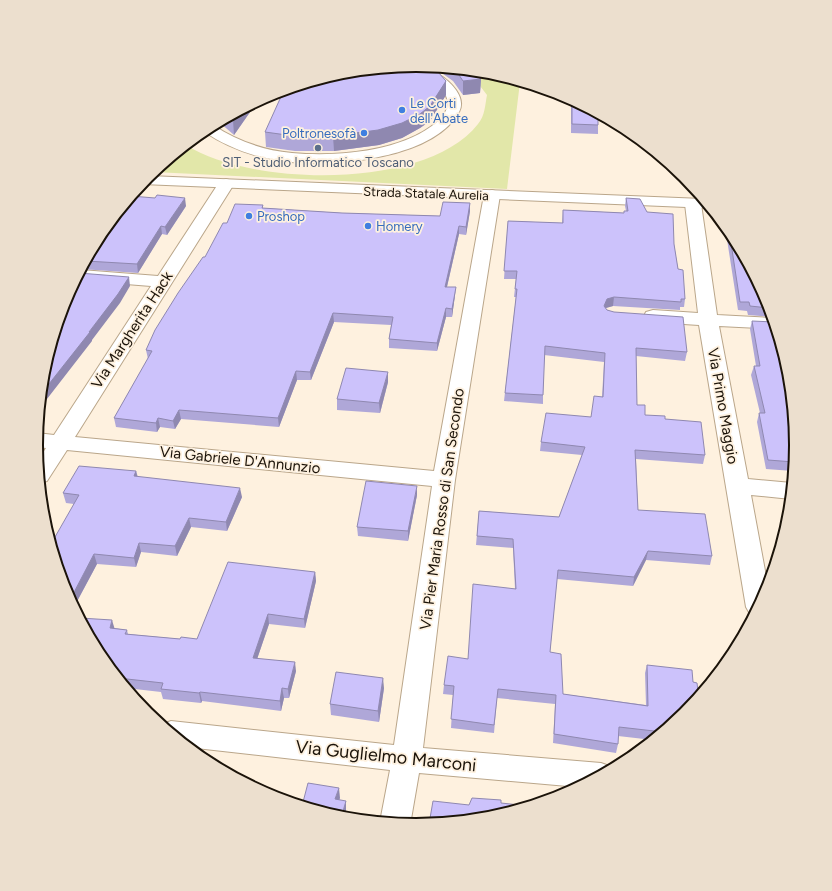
<svg xmlns="http://www.w3.org/2000/svg" width="832" height="891" viewBox="0 0 832 891" font-family="Figtree,sans-serif">
<style>
.green{fill:#e2e7a9}
.lines{fill:none;stroke-linecap:round;stroke-linejoin:round}
.street-casing{stroke:#baa68a;stroke-width:2}
.primary-casing{stroke:#baa68a;stroke-width:2}
.street{fill:#fff;fill-rule:evenodd}
.primary{fill:#fff;fill-rule:evenodd}
.wall{fill:#afa7d8}
.shaded-wall{fill:#8f88b0}
.building{fill:#ccc2fb;stroke:#8f88b0}
.shop-dot{fill:#3f7fe0;stroke:#fef1df;stroke-width:1.5}
.service-dot{fill:#5c6f8a;stroke:#fef1df;stroke-width:1.5}
.labels{text-anchor:middle;stroke-width:3.5;stroke-linejoin:round;paint-order:stroke}
.far-shop-label{font-size:13px;fill:#366cbe;stroke:#fef1df;text-anchor:start}
.far-service-label{font-size:13px;fill:#4e5e75;stroke:#fef1df}
.far-street-label{font-size:13px;fill:#1b1309;stroke:#fef1df}
.street-label{font-size:15px;fill:#1b1309;stroke:#fef1df}
.near-street-label{font-size:18px;fill:#1b1309;stroke:#fef1df}
.rim{fill:none;stroke:#1b1309;stroke-width:2}
</style>
<rect width="100%" height="100%" fill="#fef1df"/>
<!-- green -->
<path class="green" d="M456,69L490,73L520,82L507,189L154,172L186,145C252,187 427,190 478,124C485,116 485,105 487,95L477,82Z"/>
<g class="lines">
<!-- street casing -->
<g class="street-casing">
<g id="street">
<path d="M415,66C424,65 430,70 438,74C450,81 467,97 459,112C434,158 337,167 291,162C258,159 230,149 203,131L213,125C237,141 262,150 292,153C336,157 402,152 437,122C444,116 451,106 446,96C441,84 426,78 415,72L414,69Z"/>
<polygon points="226,179 232,181 234,184 75,437 434,471 484,195 486,192 492,190 498,192 500,195 455,480 423,748 601,763 612,767 613,769 579,787 419,773 410,825 380,822 390,770 187,747 160,725 171,721 394,745 432,486 67,450 47,481 40,483 38,461 46,448 36,447 37,433 54,435 151,286 76,280 81,270 158,276 220,181"/>
<polygon points="693,199 699,201 701,204 717,315 773,318 776,329 719,326 748,479 792,483 791,499 751,495 768,587 754,615 750,614 746,607 699,325 653,322 646,320 644,316 646,312 653,310 698,313 685,204 687,201"/>
</g>
</g>
<!-- primary casing -->
<g class="primary-casing">
<polygon id="primary" points="149,176 703,199 710,208 142,184"/>
</g>
<!-- street -->
<use href="#street" class="street"/>
<!-- primary -->
<use href="#primary" class="primary"/>
</g>
<!-- wall -->
<g class="wall">
<polygon points="416,66 471,71 481,79 480,93 463,95 453,81 439,71 435,70 446,81 446,95 430,121 420,128 402,138 379,145 334,151 295,151 266,147 265,132"/>
<polygon points="571,99 598,114 598,134 571,133"/>
<polygon points="257,102 234,135 219,122"/>
<polygon points="626,198 647,212 674,244 678,269 685,299 684,307 680,307 680,310 613,306 605,308 607,310 687,352 685,361 636,356 637,405 645,415 665,419 705,455 703,464 636,459 638,510 712,556 710,565 646,560 633,586 557,579 550,652 563,694 646,705 645,673 647,665 685,714 653,740 618,736 618,744 616,753 553,743 555,704 497,698 494,733 451,728 453,695 443,694 444,685 468,659 515,589 513,548 476,545 479,511 559,517 582,455 540,451 541,442 591,417 602,397 604,362 544,355 543,395 543,404 504,401 516,297 514,297 516,279 504,279 508,221 562,223 563,210 624,213 624,211 626,211 625,206"/>
<polygon points="470,203 470,211 466,235 459,234 447,287 455,295 452,317 446,317 437,351 389,348 389,339 391,325 334,322 311,380 297,380 279,427 181,419 175,429 160,427 157,432 116,427 114,418 148,359 146,350 227,223 263,205 263,208 342,213 440,216"/>
<polygon points="186,206 167,235 162,234 138,273 81,269 100,234"/>
<polygon points="727,228 732,235 767,300 772,317 748,315 747,311 738,310 726,233"/>
<polygon points="752,321 796,446 793,471 766,469 757,422 759,413 760,413 751,375 754,366 756,366 750,329"/>
<polygon points="388,382 380,413 337,410 337,399"/>
<polygon points="136,471 138,477 242,497 227,531 191,527 177,556 141,552 136,567 97,564 74,607 65,591 74,504 66,503 63,493"/>
<polygon points="417,495 408,541 358,536 357,527"/>
<polygon points="788,513 789,513 789,520 786,528 785,523"/>
<polygon points="315,572 316,581 305,628 269,624 257,659 296,671 289,698 284,698 281,711 202,701 201,703 163,699 161,692 126,688 100,656 114,628 127,630 128,634 180,639 197,639"/>
<polygon points="384,688 379,722 331,715 330,704"/>
</g>
<!-- shaded-wall -->
<g class="shaded-wall">
<polygon points="481,79 480,93 463,95 463,81"/>
<polygon points="446,81 446,95 430,121 420,128 402,138 379,145 334,151 333,136"/>
<polygon points="257,102 234,135 233,120 238,112"/>
<polygon points="185,198 186,206 167,235 165,227"/>
<polygon points="470,203 470,211 466,235 466,227"/>
<polygon points="161,226 162,234 138,273 137,264"/>
<polygon points="459,226 459,234 445,295 445,287"/>
<polygon points="129,277 130,286 120,303 92,340 92,341 40,408 41,394 89,332"/>
<polygon points="456,287 455,295 452,317 452,309"/>
<polygon points="614,297 613,306 606,308 603,314 604,306 607,299"/>
<polygon points="446,308 446,317 437,351 437,343"/>
<polygon points="333,313 334,322 311,380 310,372"/>
<polygon points="296,371 297,380 279,427 278,418"/>
<polygon points="388,372 388,382 380,413 379,403"/>
<polygon points="179,410 181,419 175,429 173,421"/>
<polygon points="158,418 160,427 157,432 156,423"/>
<polygon points="136,471 138,480 134,476"/>
<polygon points="417,486 417,495 408,541 408,531"/>
<polygon points="240,488 242,497 227,531 226,522"/>
<polygon points="189,518 191,527 177,556 175,546"/>
<polygon points="139,543 141,552 136,567 134,558"/>
<polygon points="648,551 646,560 633,586 634,577"/>
<polygon points="94,554 97,564 74,607 70,600"/>
<polygon points="315,572 316,581 305,628 304,619"/>
<polygon points="268,614 269,624 254,668 253,658"/>
<polygon points="112,620 115,630 110,628"/>
<polygon points="295,662 296,671 289,698 288,689"/>
<polygon points="383,678 384,688 379,722 378,711"/>
<polygon points="282,688 284,698 281,711 280,701"/>
<polygon points="200,692 202,701 201,703 199,693"/>
<polygon points="339,788 340,798 336,810 335,799"/>
<polygon points="346,801 346,812 345,818 341,818"/>
</g>
<!-- building -->
<g class="building">
<polygon points="416,66 430,67 438,72 446,81 430,106 420,114 402,123 378,130 333,136 294,136 265,132 284,90 342,73"/>
<polygon points="455,69 471,71 481,79 463,81"/>
<polygon points="572,100 598,114 598,125 572,124"/>
<polygon points="238,112 233,120 229,117"/>
<polygon points="157,195 185,198 165,227 161,226 137,264 86,261 100,234 131,196 155,198"/>
<polygon points="626,198 640,199 647,212 673,214 674,244 678,269 683,270 685,299 681,299 681,302 614,297 607,299 604,306 607,310 614,312 683,317 687,352 636,348 637,405 645,405 645,415 665,416 665,419 701,422 705,455 635,450 638,510 705,514 712,556 648,551 634,577 558,570 550,652 561,654 563,694 648,706 647,665 692,670 693,682 697,683 698,691 703,692 685,714 663,732 619,727 618,744 554,734 556,695 498,689 494,725 451,719 454,686 444,685 448,656 468,659 473,584 516,589 513,539 477,536 479,511 559,517 585,447 541,442 546,413 591,417 594,396 603,397 605,353 545,346 543,395 505,393 517,289 515,289 517,271 504,271 508,221 563,223 563,210 624,213 624,211 628,211"/>
<polygon points="443,202 470,203 466,227 459,226 445,287 456,287 452,309 446,308 437,343 389,339 393,317 333,313 310,372 296,371 278,418 179,410 173,421 158,418 156,423 114,418 152,351 146,350 155,330 178,293 203,257 205,257 223,223 227,223 235,204 263,205 262,208 342,213 440,216"/>
<polygon points="729,230 732,235 767,300 769,308 750,306 749,302 740,302"/>
<polygon points="79,273 129,277 118,294 89,332 90,332 41,394 43,371 65,300"/>
<polygon points="752,321 774,322 789,372 796,446 794,462 768,460 759,413 765,413 754,366 760,366"/>
<polygon points="346,368 388,372 379,403 337,399"/>
<polygon points="79,466 136,471 134,476 240,488 226,522 189,518 175,546 139,543 134,558 94,554 70,600 65,591 51,544 79,495 63,493"/>
<polygon points="366,481 417,486 408,531 357,527"/>
<polygon points="228,562 315,572 304,619 268,614 253,658 295,662 288,689 282,688 280,701 200,692 199,693 161,689 163,683 118,678 100,656 80,618 112,620 110,628 127,630 125,634 180,639 181,637 197,639"/>
<polygon points="336,672 383,678 378,711 330,704"/>
<polygon points="308,783 339,788 335,799 346,801 341,818 302,806"/>
<polygon points="472,798 501,800 501,803 529,806 490,818 429,824 433,801 469,805"/>
</g>
<!-- markers -->
<g class="shop-dot">
<circle cx="402" cy="110" r="4"/>
<circle cx="364" cy="133" r="4"/>
<circle cx="249" cy="216" r="4"/>
<circle cx="368" cy="226" r="4"/>
</g>
<circle class="service-dot" cx="318" cy="148" r="4"/>
<g class="labels">
<!-- far-shop labels -->
<g class="far-shop-label">
<text x="410" y="108">Le Corti<tspan x="410" dy="15">dell'Abate</tspan></text>
<text x="356" y="138" text-anchor="end">Poltronesofà</text>
<text x="257" y="221">Proshop</text>
<text x="376" y="231">Homery</text>
</g>
<!-- far-service labels -->
<g class="far-service-label">
<text x="318" y="167">SIT - Studio Informatico Toscano</text>
</g>
<!-- far-street labels -->
<g class="far-street-label">
<text transform="translate(426 193) rotate(2)" y="5">Strada Statale Aurelia</text>
</g>
<!-- street labels -->
<g class="street-label">
<text transform="translate(132 330) rotate(-57)" y="5">Via Margherita Hack</text>
<text transform="translate(723 406) rotate(80)" y="5">Via Primo Maggio</text>
<text transform="translate(240 460) rotate(6)" y="5">Via Gabriele D'Annunzio</text>
<text transform="translate(442 509) rotate(-82)" y="5">Via Pier Maria Rosso di San Secondo</text>
</g>
<!-- near-street labels -->
<g class="near-street-label">
<text transform="translate(386 756) rotate(6)" y="6">Via Guglielmo Marconi</text>
</g>
</g>
<!-- crop -->
<path d="M0 0H832V891H0ZM43 445a373 373 0 1 1 746 0a373 373 0 1 1-746 0Z" fill="#ecdfce" fill-rule="evenodd"/>
<path class="rim" d="M43 445a373 373 0 1 1 746 0a373 373 0 1 1-746 0Z"/>
</svg>
